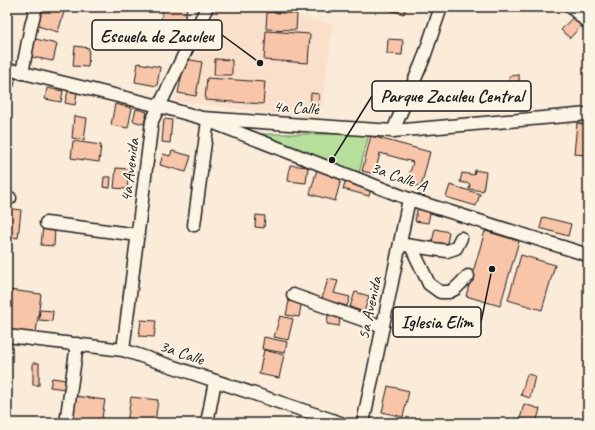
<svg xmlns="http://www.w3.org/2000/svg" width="595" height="430" viewBox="0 0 595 430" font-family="Caveat,sans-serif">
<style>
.built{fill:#fae0cb}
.green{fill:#b6df9b;stroke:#697e5c}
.building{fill:#f8c5a9;stroke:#1c1c1c}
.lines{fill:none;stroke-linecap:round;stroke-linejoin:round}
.minor-casing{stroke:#1c1c1c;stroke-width:15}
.minor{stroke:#fcf5e5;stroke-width:12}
.labels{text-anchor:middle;stroke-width:4;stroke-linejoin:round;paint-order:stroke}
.street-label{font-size:17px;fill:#1c1c1c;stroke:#fcf5e5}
.leader{fill:none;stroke:#1c1c1c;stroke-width:1.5}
.callout-dot{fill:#1c1c1c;stroke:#fcf5e5;stroke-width:1.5}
.callout{fill:#fcf5e5;stroke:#1c1c1c;stroke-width:1.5}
.callout-label{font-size:18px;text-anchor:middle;font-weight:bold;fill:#1c1c1c}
</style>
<rect width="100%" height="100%" fill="#fbebd9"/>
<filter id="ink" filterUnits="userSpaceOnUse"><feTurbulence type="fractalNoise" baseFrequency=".025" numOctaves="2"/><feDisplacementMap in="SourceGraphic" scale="8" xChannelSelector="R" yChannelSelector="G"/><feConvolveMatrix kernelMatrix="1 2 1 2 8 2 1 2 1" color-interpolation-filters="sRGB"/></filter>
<g filter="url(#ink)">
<!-- built -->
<polygon class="built" points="217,7 257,7 333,24 320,119 174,101"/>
<!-- green -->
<polygon class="green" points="247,134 369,134 357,181"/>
<!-- building -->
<g class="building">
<polygon points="39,7 47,7 64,12 58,32 34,25"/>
<polygon points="163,7 187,7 184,25 161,21"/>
<polygon points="390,7 406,7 404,14 389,10"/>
<polygon points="267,12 297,14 296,30 266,29"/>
<polygon points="574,16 583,24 570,38 561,30"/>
<polygon points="266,31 310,34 308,63 264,60"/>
<polygon points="31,38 57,44 53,61 27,56"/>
<polygon points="388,39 403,40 402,55 387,54"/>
<polygon points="75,46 89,48 88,67 73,66"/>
<polygon points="185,59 202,62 196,96 178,93"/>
<polygon points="215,59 232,60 232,75 214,75"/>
<polygon points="138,63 160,67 157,86 135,82"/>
<polygon points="7,73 16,74 14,87 7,86"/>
<polygon points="519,75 520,94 510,95 509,76"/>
<polygon points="207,78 265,82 263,104 205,100"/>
<polygon points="47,88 63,91 61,102 45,99"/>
<polygon points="68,91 77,93 75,105 65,103"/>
<polygon points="311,93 319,94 318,111 310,111"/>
<polygon points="115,104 132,108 128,128 111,125"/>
<polygon points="136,109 147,112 144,124 133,121"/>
<polygon points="74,116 87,118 84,140 72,138"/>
<polygon points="164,119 172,120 170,143 162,142"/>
<polygon points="577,123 588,125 586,155 574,154"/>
<polygon points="371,136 430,152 421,187 407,183 413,162 380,153 375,174 362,171"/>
<polygon points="7,139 11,139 9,150 7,149"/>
<polygon points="73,141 101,145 99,162 71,158"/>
<polygon points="172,151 191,156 186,172 160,165 163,154 170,156"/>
<polygon points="290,165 308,167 306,183 288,181"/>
<polygon points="116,168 129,169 127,189 114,188"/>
<polygon points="317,169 342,176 335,201 310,194"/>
<polygon points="475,170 486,172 483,191 469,189 470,184 460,182 462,173 474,175"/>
<polygon points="104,177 111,177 110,188 103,187"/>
<polygon points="346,179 372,186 369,196 343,189"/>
<polygon points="450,185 480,194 476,206 446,197"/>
<polygon points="418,205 431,208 428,223 415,221"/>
<polygon points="7,208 21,210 18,238 7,236"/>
<polygon points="256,215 265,216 264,228 255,227"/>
<polygon points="543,217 571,224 568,236 540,228"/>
<polygon points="43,226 55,227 54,246 41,245"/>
<polygon points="435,229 449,232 447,244 432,242"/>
<polygon points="485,231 519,241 500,306 466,296"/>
<polygon points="521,255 555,265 542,310 508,300"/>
<polygon points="328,279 338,281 334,293 350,297 347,306 322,299"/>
<polygon points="9,290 41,294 36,333 7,330 7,309"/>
<polygon points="355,292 369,296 364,312 350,307"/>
<polygon points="290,297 302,299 299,317 286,315"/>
<polygon points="40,310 53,311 52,321 39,320"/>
<polygon points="328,315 340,317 339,326 327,324"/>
<polygon points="280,316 293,319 288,340 274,337"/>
<polygon points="141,320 156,321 154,337 139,336"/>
<polygon points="264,337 287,342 285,353 262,349"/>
<polygon points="264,350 284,355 279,378 259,374"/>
<rect x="33" y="363" width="6" height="22"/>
<polygon points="527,374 535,376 530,398 521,395"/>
<polygon points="52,378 66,380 65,389 50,387"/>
<polygon points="388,386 409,391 403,417 382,412"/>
<polygon points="75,396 105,400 101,423 71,423"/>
<polygon points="131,397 158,400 155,423 127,423"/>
<polygon points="524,404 540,409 536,423 520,419"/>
</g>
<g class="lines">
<!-- minor casing -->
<g class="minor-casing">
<g id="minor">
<polyline points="571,7 588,23"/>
<polyline points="7,69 159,106 202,118 393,131 588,114"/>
<polyline points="22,73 31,26 36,7"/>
<polyline points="214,123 409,199 588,255"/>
<polyline points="393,131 423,60 441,7"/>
<polyline points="7,198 10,198"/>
<polyline points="46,223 138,235"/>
<polyline points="194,225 208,120"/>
<polyline points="405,245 447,251 456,248 461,238"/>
<polyline points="411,246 429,284 440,292 449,292 455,289 468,276"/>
<polyline points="293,295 383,327"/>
<polyline points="7,336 123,350 341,423"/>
<polyline points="123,350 152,121 207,7"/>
<polyline points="66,423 77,344"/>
<polyline points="207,423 215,381"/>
<polyline points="363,423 409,199"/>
</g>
</g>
<!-- minor -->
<use href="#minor" class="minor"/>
</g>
</g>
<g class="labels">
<!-- street labels -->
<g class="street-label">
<text transform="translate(296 107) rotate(4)" y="6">4a Calle</text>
<text transform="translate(129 170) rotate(-83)" y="6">4a Avenida</text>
<text transform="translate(399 176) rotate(20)" y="6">3a Calle A</text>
<text transform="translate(369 308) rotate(-78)" y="6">5a Avenida</text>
<text transform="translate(182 352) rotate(19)" y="6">3a Calle</text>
</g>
</g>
<!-- callouts -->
<path class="leader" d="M260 63L222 35M332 160L372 96M492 269L481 322"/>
<g class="callout-dot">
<circle cx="260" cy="63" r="4"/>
<circle cx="332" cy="160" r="4"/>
<circle cx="492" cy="269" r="4"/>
</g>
<g class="callout">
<rect x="92" y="20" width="130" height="30" rx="4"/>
<rect x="372" y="81" width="159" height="30" rx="4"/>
<rect x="393" y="307" width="88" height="30" rx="4"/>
</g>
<g class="callout-label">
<text x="157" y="42">Escuela de Zaculeu</text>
<text x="452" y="102">Parque Zaculeu Central</text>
<text x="437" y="328">Iglesia Elim</text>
</g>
<!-- margin -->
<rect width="595" height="430" fill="none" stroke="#fcf5e5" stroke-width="24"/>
<rect x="12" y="12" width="571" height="406" fill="none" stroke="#1c1c1c" stroke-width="1.5" filter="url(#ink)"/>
</svg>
